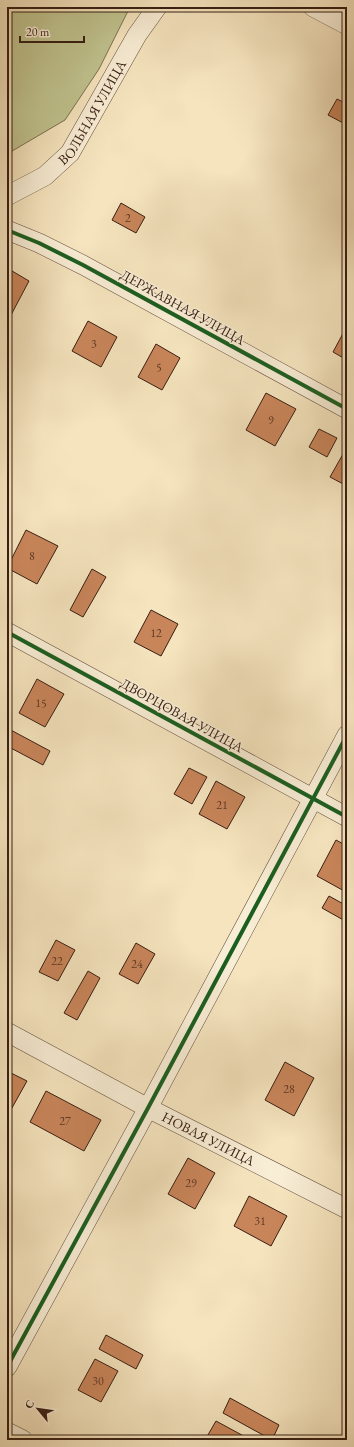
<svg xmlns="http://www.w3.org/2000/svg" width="354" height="1447" viewBox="0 0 354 1447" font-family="'EB Garamond',serif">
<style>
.green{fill:#c0c38f;stroke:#7c7051}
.building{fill:#c9855a;stroke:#371e13}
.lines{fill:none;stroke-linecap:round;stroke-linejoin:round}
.minor-casing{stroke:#66503e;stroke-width:20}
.minor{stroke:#f8edd5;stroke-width:19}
.cycleway-casing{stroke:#f8edd5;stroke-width:6}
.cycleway{stroke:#1b5e20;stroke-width:4}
.labels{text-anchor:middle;stroke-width:3;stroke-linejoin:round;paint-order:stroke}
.number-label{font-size:12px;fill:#5c3825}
.street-label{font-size:14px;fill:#371e13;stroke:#f8edd5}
</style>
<rect width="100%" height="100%" fill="#f5e4be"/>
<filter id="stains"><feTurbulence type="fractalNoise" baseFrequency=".005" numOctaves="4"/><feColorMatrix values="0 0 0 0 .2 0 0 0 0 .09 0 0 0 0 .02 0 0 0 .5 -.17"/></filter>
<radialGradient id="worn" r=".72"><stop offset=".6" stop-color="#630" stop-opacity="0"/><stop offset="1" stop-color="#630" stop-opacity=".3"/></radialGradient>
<!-- green -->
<polygon class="green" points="7,7 130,7 99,69 65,120 7,154"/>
<!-- building -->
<g class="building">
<polygon points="337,99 347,104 347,125 328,115"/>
<polygon points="121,203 145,217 136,233 112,220"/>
<polygon points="7,268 29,281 11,315 7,313"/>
<polygon points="88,321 117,337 101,367 72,351"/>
<polygon points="347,326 347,360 333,352"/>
<polygon points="156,344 180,358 162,390 138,377"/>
<polygon points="266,393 296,409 275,446 246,430"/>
<polygon points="319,429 337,438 327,457 309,447"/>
<polygon points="347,447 347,486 330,477"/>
<polygon points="26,530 58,546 37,584 7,568"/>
<polygon points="92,569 106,577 83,617 70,610"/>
<polygon points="151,610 178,624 161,656 134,642"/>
<polygon points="37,679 64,694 45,727 19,713"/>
<polygon points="7,728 50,751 43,765 7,746"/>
<polygon points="189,768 207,777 192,804 174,794"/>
<polygon points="216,781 245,797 227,829 199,814"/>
<polygon points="336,840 347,846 346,892 317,876"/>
<polygon points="329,896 347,906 347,922 322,908"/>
<polygon points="56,940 75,950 58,981 39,972"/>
<polygon points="136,943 155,954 138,984 119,974"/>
<polygon points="88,971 100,978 77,1020 64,1013"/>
<polygon points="285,1062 314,1078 294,1116 265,1100"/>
<polygon points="7,1071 27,1081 8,1115 7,1114"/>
<polygon points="46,1091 101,1120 84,1151 30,1122"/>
<polygon points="188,1158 215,1173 195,1209 168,1194"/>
<polygon points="249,1196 287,1216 271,1246 234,1226"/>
<polygon points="106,1335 143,1355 136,1369 99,1349"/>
<polygon points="95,1359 118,1371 101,1402 78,1390"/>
<polygon points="230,1398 279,1425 272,1440 223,1413"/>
<polygon points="216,1421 251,1440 205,1440"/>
</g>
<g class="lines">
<!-- minor casing -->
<g class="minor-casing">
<g id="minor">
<polyline points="313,7 347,25"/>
<path id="s1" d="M7,196L45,176L70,153L137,35L157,7"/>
<polyline points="7,230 39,243 83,265 347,409"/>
<polyline points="7,632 347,817"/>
<path id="s2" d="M7,1032L148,1108L347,1209"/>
<polyline points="7,1367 148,1108 347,735"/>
<polyline points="7,1432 23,1440"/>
</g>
</g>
<!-- minor -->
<use href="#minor" class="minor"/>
<!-- cycleway casing -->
<g class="cycleway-casing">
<g id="cycleway">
<polyline points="7,230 39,243 83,265 347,409"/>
<polyline points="7,632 347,817"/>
<polyline points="7,1367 148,1108 347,735"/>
</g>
</g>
<!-- cycleway -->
<use href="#cycleway" class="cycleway"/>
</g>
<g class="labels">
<!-- number labels -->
<g class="number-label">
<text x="128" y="222">2</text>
<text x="94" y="348">3</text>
<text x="159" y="371">5</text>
<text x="271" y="424">9</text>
<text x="32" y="560">8</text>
<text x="156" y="637">12</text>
<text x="41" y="707">15</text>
<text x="222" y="809">21</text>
<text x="57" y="965">22</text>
<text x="137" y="968">24</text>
<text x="289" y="1093">28</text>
<text x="65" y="1125">27</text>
<text x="191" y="1187">29</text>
<text x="260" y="1225">31</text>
<text x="98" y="1385">30</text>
</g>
<!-- street labels -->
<g class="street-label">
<text dy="5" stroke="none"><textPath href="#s1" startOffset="123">ВОЛЬНАЯ УЛИЦА</textPath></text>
<text transform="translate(183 307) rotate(29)" y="5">ДЕРЖАВНАЯ УЛИЦА</text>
<text transform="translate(182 715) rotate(29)" y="5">ДВОРЦОВАЯ УЛИЦА</text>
<text dy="5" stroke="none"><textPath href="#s2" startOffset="228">НОВАЯ УЛИЦА</textPath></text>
</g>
</g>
<!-- margin -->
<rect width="354" height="1447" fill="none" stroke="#f5e4be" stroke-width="24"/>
<rect x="8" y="8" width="338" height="1431" fill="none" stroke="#371e13" stroke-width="2"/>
<rect x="12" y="12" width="330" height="1423" fill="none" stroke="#371e13"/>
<!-- north arrow -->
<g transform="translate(38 1409) rotate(299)" stroke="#f8edd5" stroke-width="3" paint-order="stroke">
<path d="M0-3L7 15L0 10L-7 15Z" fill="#371e13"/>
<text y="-6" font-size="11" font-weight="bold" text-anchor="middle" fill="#371e13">С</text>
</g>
<!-- scale -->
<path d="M20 36v6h64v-6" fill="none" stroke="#371e13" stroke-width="2"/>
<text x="26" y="36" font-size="12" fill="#371e13" stroke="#f8edd5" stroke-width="3" paint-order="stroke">20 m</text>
<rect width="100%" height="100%" filter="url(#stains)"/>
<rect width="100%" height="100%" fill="url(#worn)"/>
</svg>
